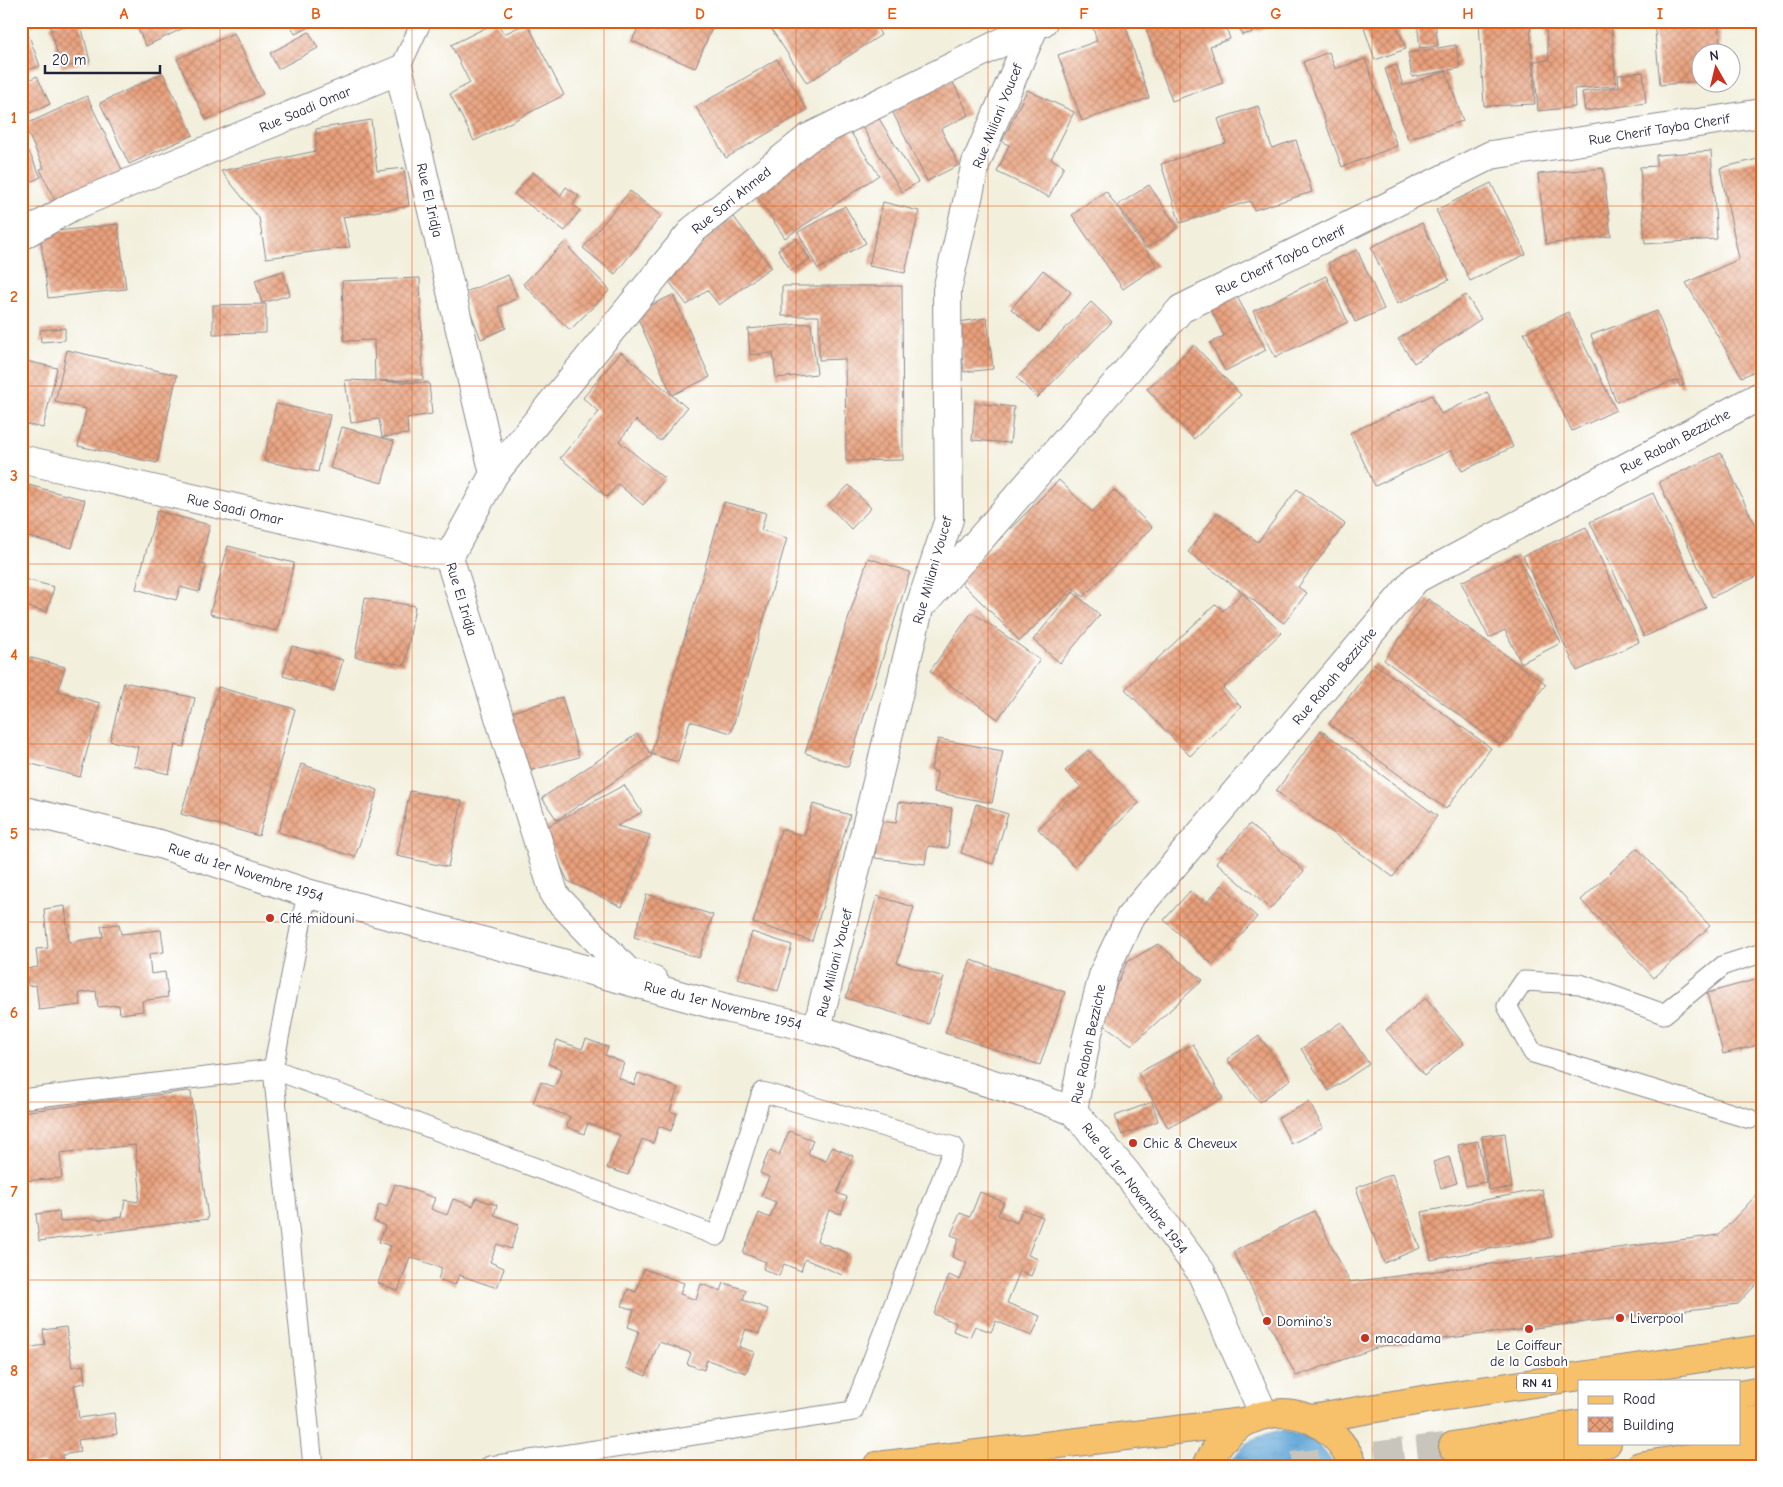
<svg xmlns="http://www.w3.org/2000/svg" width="1783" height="1487" viewBox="0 0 1783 1487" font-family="'Comic Neue',sans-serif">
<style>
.water{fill:url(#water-ripples);stroke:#426489}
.building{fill:url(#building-cross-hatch)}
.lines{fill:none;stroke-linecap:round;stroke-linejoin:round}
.primary-tunnel{stroke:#c8c6bc;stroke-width:28;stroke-dasharray:28 14;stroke-linecap:butt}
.service-casing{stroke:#8a888c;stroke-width:21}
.minor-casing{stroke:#8a888c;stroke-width:30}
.tertiary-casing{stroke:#8a888c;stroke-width:30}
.primary-casing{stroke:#8a888c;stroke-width:30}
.service{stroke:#fff;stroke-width:19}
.minor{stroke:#fff;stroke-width:28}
.tertiary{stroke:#fff;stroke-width:28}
.primary{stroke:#f6c16b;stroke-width:28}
.grid{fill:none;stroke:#e8590c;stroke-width:1;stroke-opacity:0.55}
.poi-dot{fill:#c8321e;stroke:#fff;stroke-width:2}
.labels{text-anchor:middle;stroke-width:4;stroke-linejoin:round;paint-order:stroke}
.shield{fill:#fff;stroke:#646476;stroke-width:1}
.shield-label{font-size:12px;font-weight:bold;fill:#22223b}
.street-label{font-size:14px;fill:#22223b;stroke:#fff}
.poi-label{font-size:14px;fill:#22223b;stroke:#fff;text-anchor:start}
.neatline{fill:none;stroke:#e8590c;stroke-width:2}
.grid-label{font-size:16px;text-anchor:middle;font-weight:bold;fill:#e8590c}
</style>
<defs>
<pattern id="water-ripples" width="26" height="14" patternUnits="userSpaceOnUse" patternTransform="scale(1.25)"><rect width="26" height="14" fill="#61a6d7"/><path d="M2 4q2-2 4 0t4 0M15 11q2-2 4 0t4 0" fill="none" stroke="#5087b0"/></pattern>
<pattern id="building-cross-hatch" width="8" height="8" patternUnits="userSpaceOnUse" patternTransform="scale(1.25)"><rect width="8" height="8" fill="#e9a07b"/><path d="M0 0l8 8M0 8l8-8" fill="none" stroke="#bc8266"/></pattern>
</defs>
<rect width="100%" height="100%" fill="#fff"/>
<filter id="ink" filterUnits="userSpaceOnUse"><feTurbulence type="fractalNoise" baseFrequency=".02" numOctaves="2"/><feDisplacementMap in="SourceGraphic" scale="10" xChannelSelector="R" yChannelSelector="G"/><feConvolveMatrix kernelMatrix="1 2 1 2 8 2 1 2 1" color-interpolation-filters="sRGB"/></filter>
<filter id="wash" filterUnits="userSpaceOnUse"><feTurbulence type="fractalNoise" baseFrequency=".0096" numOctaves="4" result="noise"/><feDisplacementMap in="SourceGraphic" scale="20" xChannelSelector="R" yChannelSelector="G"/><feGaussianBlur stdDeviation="1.12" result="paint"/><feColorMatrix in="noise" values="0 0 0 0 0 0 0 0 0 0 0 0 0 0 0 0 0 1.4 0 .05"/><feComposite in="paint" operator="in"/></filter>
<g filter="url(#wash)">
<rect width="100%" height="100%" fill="#f2efdc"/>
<!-- water -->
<path class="water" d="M1277,1431C1305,1433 1320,1441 1334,1466H1230C1238,1445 1257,1436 1277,1431Z"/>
<g id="blocks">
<!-- building -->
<g class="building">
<polygon points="65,21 80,21 90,61 61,68 50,25"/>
<polygon points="134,21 189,21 190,25 146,46"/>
<polygon points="289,21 323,21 295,34"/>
<polygon points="641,21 715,21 695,68 632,41"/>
<polygon points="766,21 873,21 881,35 807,83"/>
<polygon points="1091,21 1124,21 1149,98 1082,121 1058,55 1097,41"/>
<polygon points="1143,21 1224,21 1230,39 1210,46 1223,83 1172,101"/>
<polygon points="1239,21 1292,21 1292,22 1242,35"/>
<polygon points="1384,21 1395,21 1406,49 1375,60 1364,28"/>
<polygon points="1417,21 1435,21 1438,46 1420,48"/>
<polygon points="1479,21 1530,21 1535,104 1484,106"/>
<polygon points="1545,21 1611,21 1616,86 1574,89 1575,107 1538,111 1534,61 1549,60"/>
<polygon points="1654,21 1718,21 1721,52 1700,52 1700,81 1660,85"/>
<polygon points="497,22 504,34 527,23 564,95 474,141 450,94 470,83 451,45"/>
<polygon points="309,32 318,48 278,69 270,53"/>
<polygon points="234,33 263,94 206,120 177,59"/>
<polygon points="29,36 40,66 21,72 21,38"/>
<polygon points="1456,45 1460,68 1412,77 1408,53"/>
<polygon points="1329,52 1335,69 1365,59 1397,146 1342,167 1303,62"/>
<polygon points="777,59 807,110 726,158 696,107"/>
<polygon points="1397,65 1403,86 1446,71 1463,121 1408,139 1385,69"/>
<polygon points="1643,72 1646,103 1585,111 1582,92 1619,87 1618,75"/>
<polygon points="163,73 193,135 129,164 100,103"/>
<polygon points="37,76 50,104 21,117 21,84"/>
<polygon points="952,80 969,115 941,129 959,165 927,181 891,109"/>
<polygon points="1027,90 1074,112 1051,159 1064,166 1049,197 997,172 1009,145 1002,142"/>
<polygon points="87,96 123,172 56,203 40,169 44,168 24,125"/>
<polygon points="1258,106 1272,148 1296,140 1312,192 1254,210 1250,201 1180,223 1161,164 1226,143 1218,119"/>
<polygon points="878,117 918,182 902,192 862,127"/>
<polygon points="371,120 377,171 404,168 409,206 343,217 350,247 266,258 259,218 221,171 316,151 316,129"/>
<polygon points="845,124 879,175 785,238 750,186"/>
<polygon points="1711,151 1717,239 1645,244 1640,167 1656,166 1656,155"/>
<polygon points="29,152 41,177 21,186 21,156"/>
<polygon points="1762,158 1762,368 1742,377 1686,283 1739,259 1720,168"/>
<polygon points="1603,168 1611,236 1546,244 1538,174"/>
<polygon points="533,172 560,196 566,187 579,196 573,205 580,210 565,231 514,194"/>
<polygon points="1491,183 1526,254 1470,281 1436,210"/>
<polygon points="1149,185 1178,228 1147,248 1118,205"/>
<polygon points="630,191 661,216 615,274 583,248"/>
<polygon points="1106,191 1157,266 1123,289 1072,215"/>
<polygon points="883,202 919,211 905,273 869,266"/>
<polygon points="845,206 866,243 818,269 798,232"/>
<polygon points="734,217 771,267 719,305 707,290 687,305 661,271"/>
<polygon points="1422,223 1449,280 1397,304 1371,247"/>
<polygon points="118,224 126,289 48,298 40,233"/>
<polygon points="796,238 810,259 791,271 778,250"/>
<polygon points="564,243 610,290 570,330 523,284"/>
<polygon points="1357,250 1384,309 1355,322 1328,263"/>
<polygon points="1043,270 1071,292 1039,332 1011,309"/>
<polygon points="283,271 290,295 262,303 255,280"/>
<polygon points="508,275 518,298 498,307 506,328 481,339 463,293"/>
<polygon points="1326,276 1348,322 1275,357 1253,311"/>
<polygon points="420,278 423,380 375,381 374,340 344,341 342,281"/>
<polygon points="782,286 902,286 903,460 846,461 845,359 819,360 819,316 782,316"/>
<polygon points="1235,293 1266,350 1225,371 1210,343 1224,336 1209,306"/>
<polygon points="673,295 710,377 672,395 635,312"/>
<polygon points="1466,295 1481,319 1414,363 1398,339"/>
<polygon points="1091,302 1112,322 1037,398 1017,378"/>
<polygon points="266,304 266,333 213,334 213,305"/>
<polygon points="1657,311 1684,385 1680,387 1677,380 1616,402 1591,335"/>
<polygon points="1568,312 1616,410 1572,431 1524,333"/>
<polygon points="987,318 993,369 964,372 958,322"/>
<polygon points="811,323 817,374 776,378 773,353 750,355 748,329"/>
<polygon points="65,328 65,340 41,342 40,330"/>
<polygon points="1194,345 1241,395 1194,439 1147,389"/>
<polygon points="67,350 177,375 157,463 78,446 86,409 55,402"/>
<polygon points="621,352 687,408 660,441 636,420 619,441 665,479 643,505 618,484 607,497 560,458 599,412 583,398"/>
<polygon points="21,360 57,368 43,428 21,423"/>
<polygon points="345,380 429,383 432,414 407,418 408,434 382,437 379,419 351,423"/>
<polygon points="1487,392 1513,447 1462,471 1452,450 1375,486 1350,433 1432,395 1441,414"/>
<polygon points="975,403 1014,407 1010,443 972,440"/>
<polygon points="276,404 330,415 318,472 264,461"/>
<polygon points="342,427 394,441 382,483 330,468"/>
<polygon points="1721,453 1762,540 1762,574 1712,597 1659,482"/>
<polygon points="1059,480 1092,512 1114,490 1152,527 1083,597 1073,588 1020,641 959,580"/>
<polygon points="21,483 85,500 72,548 21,535"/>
<polygon points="849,485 871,508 851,529 828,505"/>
<polygon points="1297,489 1345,524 1298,587 1307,593 1284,623 1188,552 1217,513 1258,542"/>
<polygon points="1653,493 1706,608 1644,637 1590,522"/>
<polygon points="724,502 766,513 761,530 787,538 731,733 690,721 678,762 651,754"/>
<polygon points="157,511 210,525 200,564 206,565 199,592 180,587 176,600 136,589"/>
<polygon points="1586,527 1639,642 1577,671 1523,556"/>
<polygon points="228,546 294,563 277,631 210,614"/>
<polygon points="1517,555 1561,643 1521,663 1505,630 1489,638 1461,582"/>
<polygon points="868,558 910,572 848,767 805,753"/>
<polygon points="21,578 54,587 47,612 21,605"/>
<polygon points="1073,592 1100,615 1060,663 1033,640"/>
<polygon points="1242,593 1281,633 1223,688 1241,707 1190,756 1125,689 1216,604 1223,611"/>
<polygon points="365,598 415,606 405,665 355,657"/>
<polygon points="1428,599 1546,684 1500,745 1384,660"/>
<polygon points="972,612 1040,660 998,719 930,671"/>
<polygon points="292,646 343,660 334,691 283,676"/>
<polygon points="21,655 65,667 58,691 100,703 80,777 21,761"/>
<polygon points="1374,663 1491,748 1446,809 1329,724"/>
<polygon points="124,682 195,698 184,747 175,745 169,774 134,766 138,747 110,741"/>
<polygon points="218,687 295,709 259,836 181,814"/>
<polygon points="562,697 579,757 525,772 508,713"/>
<polygon points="1321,730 1437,816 1393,877 1276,791"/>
<polygon points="637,734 652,756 557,820 542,798"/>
<polygon points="938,739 1003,751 992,803 934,792 937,772 931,770"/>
<polygon points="1088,750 1139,803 1074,866 1038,829 1081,787 1065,771"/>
<polygon points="301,764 378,790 355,857 278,832"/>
<polygon points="624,785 642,812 617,826 650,835 622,907 568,881 543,829"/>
<polygon points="410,791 462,801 448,867 397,856"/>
<polygon points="899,802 952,808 948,848 928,846 925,864 875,858 879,821 896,823"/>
<polygon points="813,804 850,815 812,941 753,923 781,829 804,836"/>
<polygon points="976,804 1008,814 993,864 961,853"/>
<polygon points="1250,824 1304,871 1270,909 1216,862"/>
<polygon points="1637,848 1710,926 1654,978 1581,900"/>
<polygon points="1222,885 1257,917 1213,965 1164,920 1190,891 1205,904"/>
<polygon points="647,894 713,915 699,958 634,937"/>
<polygon points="877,896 914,907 897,963 944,977 929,1024 846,998"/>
<polygon points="65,906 69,942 103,937 101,926 119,924 121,934 161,930 164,952 149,954 151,974 165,972 168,997 142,1001 143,1011 120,1014 119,1005 98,1007 96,991 79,993 81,1005 39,1010 36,985 28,986 26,969 38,967 36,949 48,948 44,909"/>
<polygon points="752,932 792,945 778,991 738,979"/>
<polygon points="1158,944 1203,980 1132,1045 1100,1022 1127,962"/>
<polygon points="971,960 1065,992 1040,1065 945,1033"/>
<polygon points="1762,978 1762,1044 1723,1054 1707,993"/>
<polygon points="1426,998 1464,1044 1424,1076 1386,1030"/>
<polygon points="1341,1022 1369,1064 1329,1091 1301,1049"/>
<polygon points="1259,1036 1291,1079 1260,1102 1227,1059"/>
<polygon points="586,1039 608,1047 605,1055 624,1063 619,1078 634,1085 638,1073 678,1088 670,1111 677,1114 671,1131 659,1126 653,1143 642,1139 628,1175 607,1168 620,1135 588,1123 584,1134 567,1127 570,1117 533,1103 541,1082 555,1087 562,1069 548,1064 557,1040 582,1049"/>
<polygon points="1193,1044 1223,1098 1168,1128 1138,1073"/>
<polygon points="188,1091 191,1092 208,1219 39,1241 36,1214 59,1211 60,1222 89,1218 101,1220 122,1217 125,1200 138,1202 140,1188 135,1145 60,1153 62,1178 21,1181 21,1112"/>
<polygon points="1152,1102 1158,1121 1122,1135 1115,1116"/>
<polygon points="1309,1102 1323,1128 1291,1144 1278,1118"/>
<polygon points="789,1131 813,1140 808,1154 826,1161 832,1147 853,1156 837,1193 847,1197 841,1214 829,1210 817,1241 850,1254 842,1275 805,1259 801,1271 784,1264 779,1276 763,1269 766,1262 743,1253 759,1213 770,1218 776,1202 761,1196 769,1177 760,1173 769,1151 779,1155"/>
<polygon points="1505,1133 1512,1188 1488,1190 1482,1136"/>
<polygon points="1478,1141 1486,1182 1466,1186 1458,1145"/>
<polygon points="1449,1157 1457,1183 1441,1188 1433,1162"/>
<polygon points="1392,1174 1420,1248 1384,1263 1356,1188"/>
<polygon points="395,1184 435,1198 431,1209 447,1215 453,1199 473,1206 476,1198 497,1205 494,1215 519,1224 511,1249 497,1244 490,1262 504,1268 497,1288 459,1275 455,1285 438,1279 442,1268 410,1257 398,1291 378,1283 391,1246 379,1242 385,1226 374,1221 379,1204 387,1207"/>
<polygon points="1542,1189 1552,1237 1431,1260 1422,1212"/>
<polygon points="1762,1189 1762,1278 1738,1304 1382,1346 1296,1376 1233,1252 1314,1211 1350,1282 1719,1235"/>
<polygon points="980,1192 1004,1202 998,1215 1017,1223 1022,1209 1043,1217 1028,1255 1038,1259 1031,1276 1020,1271 1007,1303 1040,1316 1032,1336 996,1321 991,1332 975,1326 970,1337 953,1331 956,1323 934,1314 949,1275 960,1280 967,1263 952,1257 959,1238 951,1235 960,1213 970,1217"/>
<polygon points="644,1269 684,1283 680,1294 696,1300 701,1284 721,1291 724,1283 746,1290 743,1300 768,1309 759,1334 746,1329 739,1347 754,1352 746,1373 707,1360 704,1370 687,1364 691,1353 659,1342 646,1376 626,1368 639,1331 628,1327 634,1310 622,1306 628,1289 636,1292"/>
<polygon points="66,1327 72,1367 83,1365 85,1383 74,1385 79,1418 114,1413 117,1434 78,1440 80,1452 62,1455 64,1466 46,1466 45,1462 21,1466 21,1423 26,1422 24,1406 21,1406 21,1334 24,1334 26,1348 45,1345 43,1330"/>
</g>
</g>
</g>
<g filter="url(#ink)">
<use href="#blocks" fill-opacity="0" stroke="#8a888c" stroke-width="1"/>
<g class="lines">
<!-- primary-tunnel -->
<polyline class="primary-tunnel" points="1292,1466 1453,1446"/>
<!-- service casing -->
<g class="service-casing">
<g id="service">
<polyline points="399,70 422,21"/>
<polyline points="307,893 273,1069 313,1466"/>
<polyline points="21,1099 273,1069 717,1236 762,1092 954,1147 853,1411 490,1466"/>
<polyline points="1750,1119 1533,1053 1507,1006 1524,981 1580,984 1664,1014 1724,965 1762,953"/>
</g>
</g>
<!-- minor casing -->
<g class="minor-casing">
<g id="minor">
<polyline points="21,236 71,207 399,70 494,474 449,557 555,896 627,971 654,981"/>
<polyline points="21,459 449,557"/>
<polyline points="494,474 693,230 808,138 1043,22"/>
<polyline points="927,600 1181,309 1491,155 1762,113"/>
<polyline points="817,1029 919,609 949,519 947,290 976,163 1035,25"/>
<polyline points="1073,1111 1086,1041 1104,972 1130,917 1416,579 1762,395"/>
</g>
</g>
<!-- tertiary casing -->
<g class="tertiary-casing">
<polyline id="tertiary" points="21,810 160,844 307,893 730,1009 817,1029 1041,1099 1073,1111 1125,1171 1201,1272 1264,1415"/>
</g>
<!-- primary casing -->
<g class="primary-casing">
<g id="primary">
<polyline points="1739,1395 1762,1391"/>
<polyline points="1312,1419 1434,1398 1762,1349"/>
<polyline points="1739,1423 1762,1420"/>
<polyline points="1453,1446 1579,1424"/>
<polyline points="877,1466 1243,1422"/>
<path d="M1207,1466C1237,1396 1324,1395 1354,1466"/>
<polyline points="1460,1466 1607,1443"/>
<polyline points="1640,1466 1762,1446"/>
</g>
</g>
<!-- service -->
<use href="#service" class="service"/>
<!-- minor -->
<use href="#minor" class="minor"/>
<!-- tertiary -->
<use href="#tertiary" class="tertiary"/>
<!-- primary -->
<use href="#primary" class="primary"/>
</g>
</g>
<!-- grid -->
<path class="grid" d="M220,21V1466M412,21V1466M604,21V1466M796,21V1466M988,21V1466M1180,21V1466M1372,21V1466M1564,21V1466M21,206H1762M21,386H1762M21,564H1762M21,744H1762M21,922H1762M21,1102H1762M21,1280H1762"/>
<!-- markers -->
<g class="poi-dot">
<circle cx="270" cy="918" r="5"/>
<circle cx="1133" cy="1143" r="5"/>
<circle cx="1620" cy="1318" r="5"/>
<circle cx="1267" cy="1321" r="5"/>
<circle cx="1529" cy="1329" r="5"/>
<circle cx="1365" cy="1338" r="5"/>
</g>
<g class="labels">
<!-- shield labels -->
<rect class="shield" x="1517" y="1373.5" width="40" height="19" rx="4"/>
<g class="shield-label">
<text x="1537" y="1387">RN 41</text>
</g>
<!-- street labels -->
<g class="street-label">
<text transform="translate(305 109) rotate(-23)" y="5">Rue Saadi Omar</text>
<text transform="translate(997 116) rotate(-68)" y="5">Rue Miliani Youcef</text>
<text transform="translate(1659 129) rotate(-9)" y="5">Rue Cherif Tayba Cherif</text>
<text transform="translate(430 200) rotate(77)" y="5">Rue El Iridja</text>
<text transform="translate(731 200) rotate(-39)" y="5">Rue Sari Ahmed</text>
<text transform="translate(1280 260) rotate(-26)" y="5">Rue Cherif Tayba Cherif</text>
<text transform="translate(1675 441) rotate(-28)" y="5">Rue Rabah Bezziche</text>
<text transform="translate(235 509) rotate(13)" y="5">Rue Saadi Omar</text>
<text transform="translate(932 570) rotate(-74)" y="5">Rue Miliani Youcef</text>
<text transform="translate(462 599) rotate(73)" y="5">Rue El Iridja</text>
<text transform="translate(1334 676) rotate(-50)" y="5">Rue Rabah Bezziche</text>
<text transform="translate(246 872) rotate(18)" y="5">Rue du 1er Novembre 1954</text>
<text transform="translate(834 963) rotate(-76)" y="5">Rue Miliani Youcef</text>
<text transform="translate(723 1005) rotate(14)" y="5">Rue du 1er Novembre 1954</text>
<text transform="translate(1088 1044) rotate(-78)" y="5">Rue Rabah Bezziche</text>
<text transform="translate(1135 1188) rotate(52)" y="5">Rue du 1er Novembre 1954</text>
</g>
<!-- poi labels -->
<g class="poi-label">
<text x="280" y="923">Cité midouni</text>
<text x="1143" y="1148">Chic &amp; Cheveux</text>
<text x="1630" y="1323">Liverpool</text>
<text x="1277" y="1326">Domino's</text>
<text x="1375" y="1343">macadama</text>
<text x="1529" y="1350" text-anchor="middle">Le Coiffeur<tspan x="1529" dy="16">de la Casbah</tspan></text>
</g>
</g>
<!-- margin -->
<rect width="1783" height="1487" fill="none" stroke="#fff" stroke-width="55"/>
<!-- legend -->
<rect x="1578" y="1380" width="162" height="65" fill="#ffffff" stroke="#a7a7b1"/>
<rect x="1588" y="1396" width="25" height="8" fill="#f6c16b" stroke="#a7a7b1"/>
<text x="1623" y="1404" font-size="15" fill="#22223b">Road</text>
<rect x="1588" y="1417" width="25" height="15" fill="url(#building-cross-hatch)" stroke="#a7a7b1"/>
<text x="1623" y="1430" font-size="15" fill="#22223b">Building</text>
<!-- north arrow -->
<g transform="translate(1716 68) rotate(352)"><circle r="24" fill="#ffffff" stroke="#a7a7b1"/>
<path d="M0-4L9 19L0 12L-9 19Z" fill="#c8321e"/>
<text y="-8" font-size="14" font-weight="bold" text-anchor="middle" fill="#22223b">N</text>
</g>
<!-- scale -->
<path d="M45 65v8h115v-8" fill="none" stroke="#22223b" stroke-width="2.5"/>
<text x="52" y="65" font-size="15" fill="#22223b" stroke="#ffffff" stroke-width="4" paint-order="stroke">20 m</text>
<rect x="28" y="28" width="1728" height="1432" class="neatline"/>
<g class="grid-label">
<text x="124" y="19">A</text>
<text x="316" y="19">B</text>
<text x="508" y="19">C</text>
<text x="700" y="19">D</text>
<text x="892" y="19">E</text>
<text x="1084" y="19">F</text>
<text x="1276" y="19">G</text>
<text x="1468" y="19">H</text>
<text x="1660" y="19">I</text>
<text x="14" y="123">1</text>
<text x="14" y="302">2</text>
<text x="14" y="481">3</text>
<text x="14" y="660">4</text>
<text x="14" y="839">5</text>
<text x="14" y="1018">6</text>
<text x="14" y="1197">7</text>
<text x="14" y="1376">8</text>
</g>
</svg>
